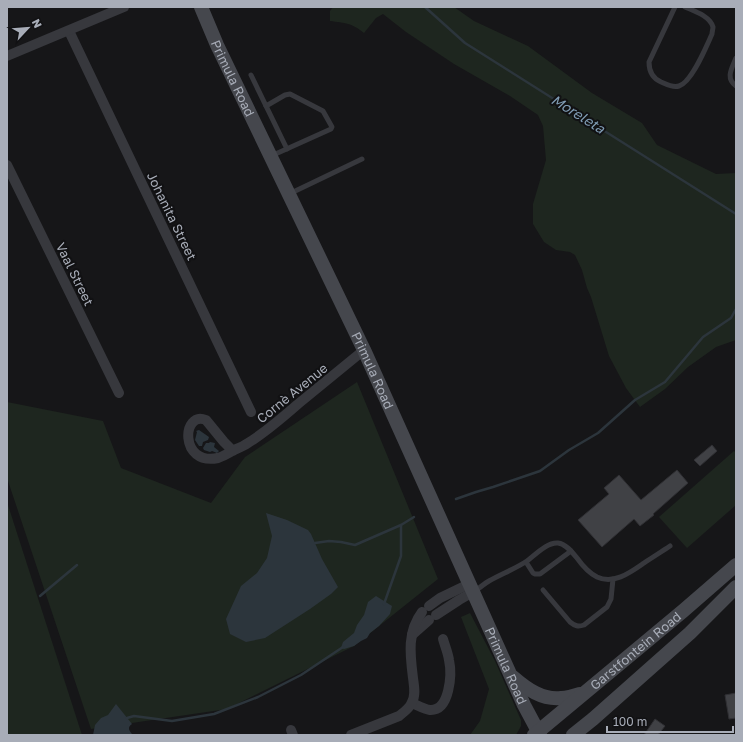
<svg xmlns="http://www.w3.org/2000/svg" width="743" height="742" viewBox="0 0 743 742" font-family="'Golos Text',sans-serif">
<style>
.green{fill:#1e261f}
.water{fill:#2c353c}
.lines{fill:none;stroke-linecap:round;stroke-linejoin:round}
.stream{stroke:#2c353c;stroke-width:2.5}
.building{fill:#404145;stroke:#303034}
.lane{stroke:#37383d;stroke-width:5}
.street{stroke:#37383d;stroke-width:10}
.secondary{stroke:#45474d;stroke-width:14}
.labels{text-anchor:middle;stroke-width:4;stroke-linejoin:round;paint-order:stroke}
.street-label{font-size:13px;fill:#a8adb8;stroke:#111113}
.water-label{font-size:14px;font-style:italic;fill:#7f9bb3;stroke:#111113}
</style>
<rect width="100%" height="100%" fill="#161618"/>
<!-- green -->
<g class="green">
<path d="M333,7H454L474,21L528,46L592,93L642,123L657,145L716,174L736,173V340L716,347L688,367L665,389L640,407L626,388L609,356L591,297L587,288L582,270L575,255L570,252L556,250L544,242L533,224V204L546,160L543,126L538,115L510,96L454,64L406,32L383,14L376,18L364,33C352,23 345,23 330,21V11Z"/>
<polygon points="357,382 438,579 354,646 227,709 91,729 7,478 7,402 103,421 121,468 211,503 245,457"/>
<polygon points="734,451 736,453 736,505 687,548 659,517"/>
<polygon points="7,502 82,735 7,735"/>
<polygon points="470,613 495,661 521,720 521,726 516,735 470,735 480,721 489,689 461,617"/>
</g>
<!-- water -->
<g class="water">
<polygon points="199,430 209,437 208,440 203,442 202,446 199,446 195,440 197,432 196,431"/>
<polygon points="210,442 215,443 214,447 219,451 217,453 212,451 210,452 204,450 203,448 206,443 209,443"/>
<polygon points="266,513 287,520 308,530 311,534 322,559 338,587 331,594 310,609 265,638 246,642 230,634 226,619 241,586 257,573 267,558 272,536"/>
<polygon points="376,596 392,606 390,614 379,626 370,633 367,638 361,641 354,646 344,649 341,648 343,642 354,633 357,625 364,615 368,602"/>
<path d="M116,704L132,724C127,727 129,731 133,735H93L95,725L101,718L108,715Z"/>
</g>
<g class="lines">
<!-- stream -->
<g class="stream">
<polyline points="425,7 465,43 736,214"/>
<polyline points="456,499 476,492 493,487 540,471 569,450 598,433 635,400 665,382 703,337 731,318 736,309"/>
<polyline points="315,543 329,541 341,542 355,545 401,525"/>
<polyline points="40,596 77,565"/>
<polyline points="384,604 401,556 401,525 414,517"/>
<polyline points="127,718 134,716 172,721 214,714 258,697 301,675 343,647"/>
</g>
</g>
<!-- building -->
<g class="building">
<polygon points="712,445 717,451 700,466 694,460"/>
<polygon points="677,470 688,483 653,514 654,515 640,526 634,519 602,547 578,520 609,494 604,488 619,475 641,500"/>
<polygon points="736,693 736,718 729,719 725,695"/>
<polygon points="655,719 665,726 658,735 644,735"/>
</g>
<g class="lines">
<!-- lane -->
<g class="lane">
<path d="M675,7L649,62C649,70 652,78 661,82C666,84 672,88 679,86C692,82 706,47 712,34C712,32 713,29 713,27C710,16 694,11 685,7"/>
<path d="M736,58C732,68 725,78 736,86"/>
<polyline points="251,75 287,149"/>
<polyline points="266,106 285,95 290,94 323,111 332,127 331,129 271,156"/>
<polyline points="289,194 362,159"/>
<polyline points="526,562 533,573 535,574 540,574 571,551"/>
<path d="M543,590L570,622C575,626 578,627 584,625L607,607L611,599L613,579"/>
<path d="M474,592C479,588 484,584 489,581C501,574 515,569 527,561C535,555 547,542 558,543C566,544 572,552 577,558C582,565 589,573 597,577C614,585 631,572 644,563C653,557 661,552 670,546"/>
</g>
<!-- street -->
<g class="street">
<polyline points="69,31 251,412"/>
<polyline points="7,56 124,7"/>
<polyline points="7,165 119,393"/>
<path d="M233,451L224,442L206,420C182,410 179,466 218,458C224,456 229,453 234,450C239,448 244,446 248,443C266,432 282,418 298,404C320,386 342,368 364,350"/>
<polyline points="429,606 440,598 469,584"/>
<polyline points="436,615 459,600 473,592"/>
<polyline points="412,635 429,620"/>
<path d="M412,703C417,705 424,709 430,710C450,711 452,674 449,660C448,653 445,646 443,639"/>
<polyline points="291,730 293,735"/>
<path d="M351,735L399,716C404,712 410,708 412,702C416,695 414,686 413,678C410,654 407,632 422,612"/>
</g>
<!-- secondary -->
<g class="secondary">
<path id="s1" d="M201,7L217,45L364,350L524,705L540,735"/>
<path d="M513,677C527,689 542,700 561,698C567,698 574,696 580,694"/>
<path id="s2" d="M534,735L683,611L736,565"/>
<polyline points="573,735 593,719 690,633 736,587"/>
</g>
</g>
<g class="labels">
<!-- street labels -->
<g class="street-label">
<text dy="5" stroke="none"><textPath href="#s1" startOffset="78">Primula Road</textPath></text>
<text transform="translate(172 216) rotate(64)" y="5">Johanita Street</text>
<text transform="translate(75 274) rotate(64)" y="5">Vaal Street</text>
<text dy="5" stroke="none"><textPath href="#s1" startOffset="402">Primula Road</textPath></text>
<text transform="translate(292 393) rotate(-39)" y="5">Cornè Avenue</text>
<text dy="5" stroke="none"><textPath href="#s2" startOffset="132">Garstfontein Road</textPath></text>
<text dy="5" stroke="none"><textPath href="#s1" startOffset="726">Primula Road</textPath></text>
</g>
<!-- water labels -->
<g class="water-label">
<text transform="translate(578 114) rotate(32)" y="5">Moreleta</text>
</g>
</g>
<!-- border -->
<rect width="743" height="742" fill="none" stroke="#a8adb8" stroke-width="16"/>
<!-- north arrow -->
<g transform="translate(28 28) rotate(64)" stroke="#111113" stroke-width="3" paint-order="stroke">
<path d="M0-3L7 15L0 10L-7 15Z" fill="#a8adb8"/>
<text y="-6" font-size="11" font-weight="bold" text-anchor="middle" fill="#a8adb8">N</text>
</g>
<!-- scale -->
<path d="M607 726v6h126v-6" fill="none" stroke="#a8adb8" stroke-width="2"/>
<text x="613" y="726" font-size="12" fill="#a8adb8" stroke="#111113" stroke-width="3" paint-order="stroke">100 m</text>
</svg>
